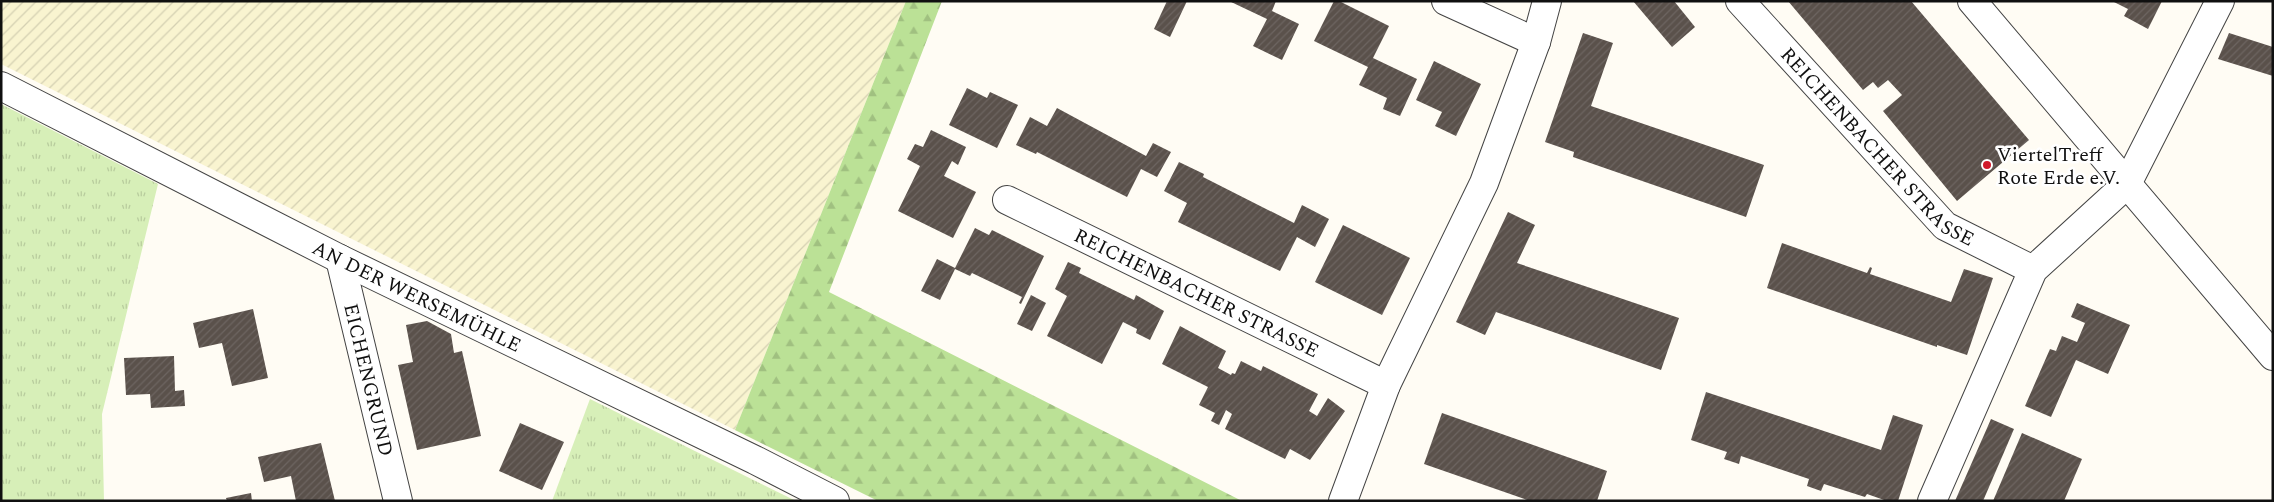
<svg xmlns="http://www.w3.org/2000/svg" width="2274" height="502" viewBox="0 0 2274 502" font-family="Spectral,serif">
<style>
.farmland{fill:url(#farmland-furrows)}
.grass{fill:url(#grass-tufts)}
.forest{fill:url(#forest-firs)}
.building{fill:url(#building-hatch)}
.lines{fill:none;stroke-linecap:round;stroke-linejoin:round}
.minor-casing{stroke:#434343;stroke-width:30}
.minor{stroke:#fff;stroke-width:28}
.poi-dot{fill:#d01829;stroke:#fff;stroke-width:2}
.labels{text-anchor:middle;stroke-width:5;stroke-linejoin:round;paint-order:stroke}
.street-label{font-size:20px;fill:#101010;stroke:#fff}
.poi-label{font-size:20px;fill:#101010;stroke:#fff;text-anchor:start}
</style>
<defs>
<pattern id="farmland-furrows" width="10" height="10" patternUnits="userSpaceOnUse" patternTransform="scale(1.25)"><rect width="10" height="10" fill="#f9f4d0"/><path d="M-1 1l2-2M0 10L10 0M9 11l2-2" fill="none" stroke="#d4d0b2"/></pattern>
<pattern id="grass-tufts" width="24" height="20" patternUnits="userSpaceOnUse" patternTransform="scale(1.25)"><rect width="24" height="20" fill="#d7efb8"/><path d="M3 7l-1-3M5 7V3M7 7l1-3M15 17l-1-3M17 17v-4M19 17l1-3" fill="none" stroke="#b8cc9d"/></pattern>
<pattern id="forest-firs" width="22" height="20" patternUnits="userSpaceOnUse" patternTransform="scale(1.25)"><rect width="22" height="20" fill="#bbe196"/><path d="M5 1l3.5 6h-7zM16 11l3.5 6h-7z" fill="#a0c080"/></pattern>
<pattern id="building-hatch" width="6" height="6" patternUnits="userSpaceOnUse" patternTransform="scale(1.25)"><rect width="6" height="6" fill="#5a514b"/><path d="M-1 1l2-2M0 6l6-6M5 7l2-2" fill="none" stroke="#6d6561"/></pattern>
</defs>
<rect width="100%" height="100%" fill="#fffcf4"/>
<!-- farmland -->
<polygon class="farmland" points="1,1 906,1 735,430 1,64"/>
<!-- grass -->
<g class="grass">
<polygon points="1,104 158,184 102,414 104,501 1,501"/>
<polygon points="590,399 796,501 552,501"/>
</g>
<!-- forest -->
<polygon class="forest" points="906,1 942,1 829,292 1242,501 878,501 735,430"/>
<!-- building -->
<g class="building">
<polygon points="1167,1 1187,1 1170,37 1154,29"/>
<polygon points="1229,1 1276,1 1272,11 1299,24 1282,60 1253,46 1267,19"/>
<polygon points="1334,1 1339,1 1389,26 1373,58 1417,79 1400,116 1383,109 1387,98 1359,85 1368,67 1314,41"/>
<polygon points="1633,1 1674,1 1695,27 1672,47"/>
<polygon points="1788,1 1911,1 2029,140 1957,201 1883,111 1902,95 1888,80 1878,88 1873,82 1863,90"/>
<polygon points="2112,1 2162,1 2148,29 2124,16 2128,9"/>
<polygon points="1583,33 1613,43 1591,106 1764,165 1746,217 1573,157 1574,152 1545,142"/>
<polygon points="2229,33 2273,47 2273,76 2218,59"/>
<polygon points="1434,61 1481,84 1456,136 1435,126 1442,112 1416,100"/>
<polygon points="967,88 987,98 990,92 1018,105 997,148 949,125"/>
<polygon points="1057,108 1146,156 1153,143 1171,152 1157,177 1141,169 1127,197 1037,152 1036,154 1016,145 1030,117 1047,126"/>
<polygon points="931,130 966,147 958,165 952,161 944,176 976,192 953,238 898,211 920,166 907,159 915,144 923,147"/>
<polygon points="1179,162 1204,174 1203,177 1294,223 1302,205 1329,219 1315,247 1297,237 1280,271 1178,222 1187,203 1164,191"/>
<polygon points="1508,212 1535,225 1517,263 1679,318 1661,370 1496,312 1485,335 1456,322"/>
<polygon points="1343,225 1410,258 1382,315 1315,282"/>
<polygon points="975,228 989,235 992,230 1044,256 1021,304 1019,303 1022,297 972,273 970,276 955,269 940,300 921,291 937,259 955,268"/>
<polygon points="1782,243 1867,273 1870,267 1872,268 1870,274 1951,302 1964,269 1993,278 1967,355 1937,345 1937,347 1767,288"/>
<polygon points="1068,262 1081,268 1079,273 1134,300 1136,295 1164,311 1150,340 1136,333 1137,329 1123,322 1102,364 1047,336 1067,296 1055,289"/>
<polygon points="1031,295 1046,303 1032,331 1017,324"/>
<polygon points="2077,303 2130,325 2108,374 2076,360 2051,417 2025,406 2050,349 2056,351 2062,336 2077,342 2085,323 2071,317"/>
<polygon points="253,309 268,378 232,386 222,343 199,348 193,323"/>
<polygon points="427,321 451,334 454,353 462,351 481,436 417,450 398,365 413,362 406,325"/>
<polygon points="1180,326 1226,351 1218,368 1231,375 1232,373 1235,374 1241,361 1261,371 1263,366 1318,394 1309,411 1317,416 1328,398 1345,411 1310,460 1290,449 1285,459 1225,429 1232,414 1226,410 1219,425 1211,421 1215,413 1199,405 1208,387 1162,364"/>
<polygon points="174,356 175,391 184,390 185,406 151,408 150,394 126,395 124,358"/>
<polygon points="1706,392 1881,450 1893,415 1923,425 1898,501 1887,501 1867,494 1865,497 1824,484 1821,491 1807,486 1809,479 1741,456 1739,464 1724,459 1727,452 1691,440"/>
<polygon points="1442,413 1607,471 1597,501 1530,501 1424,464"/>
<polygon points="1991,419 2014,429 1983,501 1955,501"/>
<polygon points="520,423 564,442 542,490 499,471"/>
<polygon points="2022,433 2082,459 2064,501 1993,501"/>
<polygon points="321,443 335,501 296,501 291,476 264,482 258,457"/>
<polygon points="251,493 252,501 227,501 226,498"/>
</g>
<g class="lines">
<!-- minor casing -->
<g class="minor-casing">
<g id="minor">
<polyline points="1446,1 1536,42"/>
<path id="s1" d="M1740,1L1945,226L2033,270"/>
<polyline points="1972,1 2273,356"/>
<path id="s2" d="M1,86L340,259L755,460L835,501"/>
<path id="s3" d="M1007,200L1386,385"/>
<path id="s4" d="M340,259L398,501"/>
<polyline points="1343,501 1386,385 1484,183 1536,42 1547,1"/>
<polyline points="1932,501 2033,270 2127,184 2220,1"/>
</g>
</g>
<!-- minor -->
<use href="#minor" class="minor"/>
</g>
<!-- markers -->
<circle class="poi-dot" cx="1987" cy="165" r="5"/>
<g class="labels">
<!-- street labels -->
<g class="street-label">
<text dy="7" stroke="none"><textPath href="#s1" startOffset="201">REICHENBACHER STRASSE</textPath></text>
<text dy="7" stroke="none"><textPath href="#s3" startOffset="211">REICHENBACHER STRASSE</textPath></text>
<text dy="7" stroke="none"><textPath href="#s2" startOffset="466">AN DER WERSEMÜHLE</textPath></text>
<text dy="7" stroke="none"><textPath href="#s4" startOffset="124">EICHENGRUND</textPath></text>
</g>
<!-- poi labels -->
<g class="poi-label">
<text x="1997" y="161">ViertelTreff<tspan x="1997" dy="23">Rote Erde e.V.</tspan></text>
</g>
</g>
<!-- border -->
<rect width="2274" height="502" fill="none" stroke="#101010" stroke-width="5"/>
</svg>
